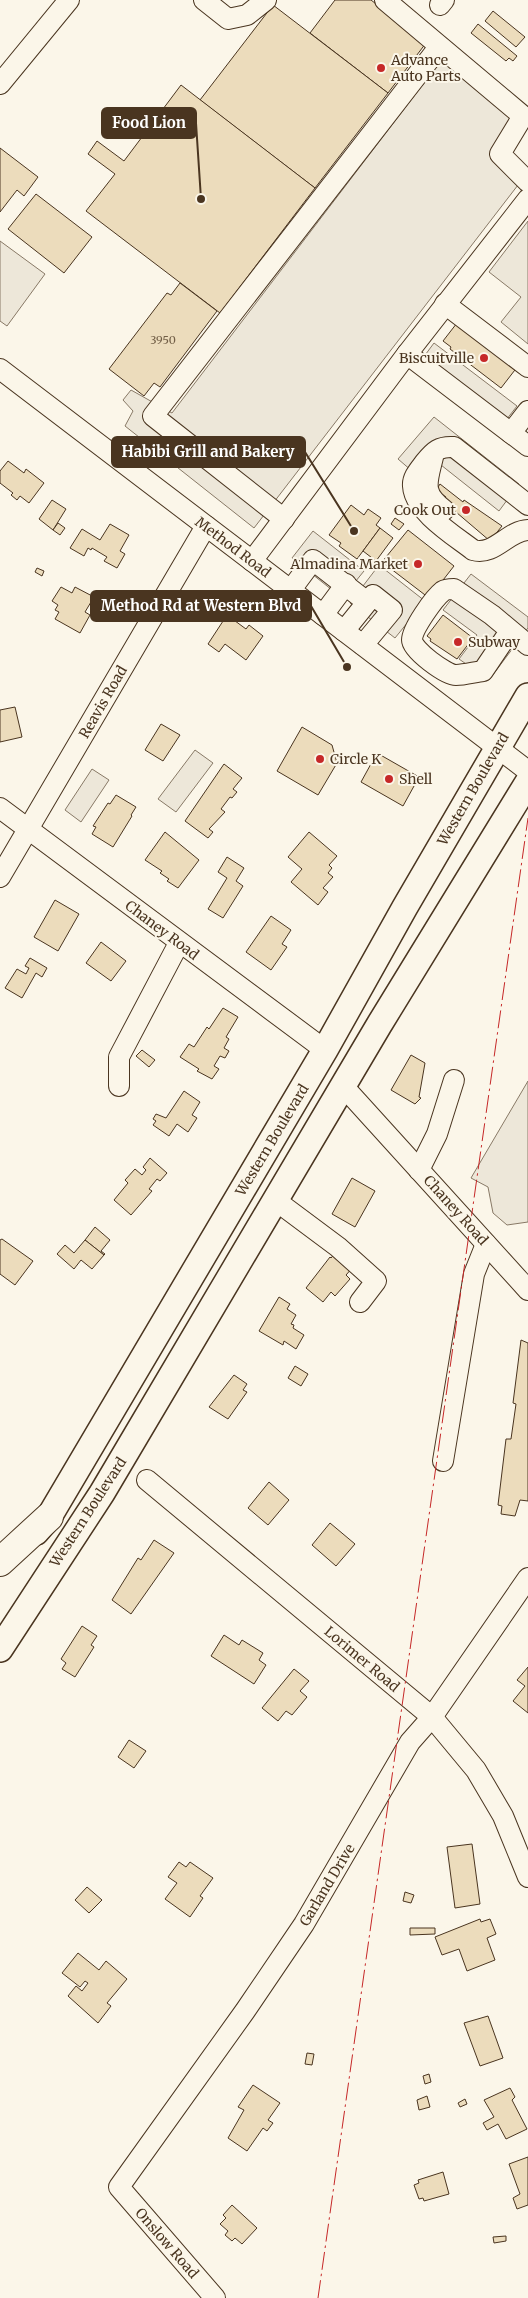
<svg xmlns="http://www.w3.org/2000/svg" width="528" height="2298" viewBox="0 0 528 2298" font-family="Merriweather,serif">
<style>
.parking{fill:#ede7d9;stroke:#887966}
.building{fill:#ecdcbc;stroke:#4a3520}
.lines{fill:none;stroke-linecap:round;stroke-linejoin:round}
.minor-casing{stroke:#4a3520;stroke-width:22}
.major-casing{stroke:#4a3520;stroke-width:28}
.highway-casing{stroke:#4a3520;stroke-width:30}
.minor{stroke:#fbf6e9;stroke-width:20}
.major{stroke:#fbf6e9;stroke-width:25}
.highway{stroke:#fbf6e9;stroke-width:28}
.power{stroke:#c62828;stroke-width:1;stroke-dasharray:18 4 2.5 4;stroke-linecap:butt}
.poi-dot{fill:#c62828;stroke:#fbf6e9;stroke-width:2}
.labels{text-anchor:middle;stroke-width:4;stroke-linejoin:round;paint-order:stroke}
.number-label{font-size:11px;fill:#725f47}
.poi-label{font-size:14px;fill:#4a3520;stroke:#fbf6e9;text-anchor:start}
.street-label{font-size:14px;fill:#4a3520;stroke:#fbf6e9}
.leader{fill:none;stroke:#4a3520;stroke-width:2}
.callout-dot{fill:#4a3520;stroke:#fbf6e9;stroke-width:2}
.callout{fill:#4a3520;stroke:#4a3520;stroke-width:2}
.callout-label{font-size:15px;text-anchor:middle;font-weight:bold;fill:#fff}
</style>
<rect width="100%" height="100%" fill="#fbf6e9"/>
<!-- parking -->
<g class="parking">
<polygon points="453,45 528,114 508,156 528,172 254,528 125,426 133,411 123,400 131,390 172,413"/>
<polygon points="528,221 528,344 501,322 521,297 489,272"/>
<polygon points="0,241 45,274 7,326 0,321"/>
<polygon points="434,343 517,406 496,433 414,370"/>
<polygon points="434,417 519,484 499,511 441,465 419,477 398,459"/>
<polygon points="313,531 364,571 342,598 292,558"/>
<polygon points="379,565 425,601 395,638 350,603"/>
<polygon points="471,574 528,617 528,628 489,680 459,659 477,635 443,610"/>
<polygon points="195,750 213,763 176,812 158,799"/>
<polygon points="92,769 109,780 81,822 65,810"/>
<polygon points="528,1081 528,1222 507,1225 493,1213 488,1187 471,1178"/>
</g>
<!-- building -->
<g class="building">
<polygon points="335,0 371,0 426,43 388,93 310,33"/>
<polygon points="273,5 388,93 315,188 200,100"/>
<polygon points="493,11 525,37 516,47 485,21"/>
<polygon points="478,24 517,56 513,61 509,58 506,61 471,33"/>
<polygon points="181,85 315,188 220,313 86,211 115,174 88,154 97,141 124,161"/>
<polygon points="0,148 38,177 24,196 17,190 0,212"/>
<polygon points="36,194 92,237 64,273 8,229"/>
<polygon points="180,283 217,311 160,387 154,383 144,396 109,369 167,293 171,295"/>
<polygon points="457,323 518,366 501,388 450,349 451,347 443,341"/>
<polygon points="8,461 24,473 26,469 44,483 29,503 20,496 17,500 11,495 13,493 0,483 0,471"/>
<polygon points="440,484 463,502 464,500 502,526 490,541 443,501 446,497 436,490"/>
<polygon points="52,500 66,509 53,530 39,519"/>
<polygon points="351,505 364,515 368,509 381,518 376,525 380,528 357,559 339,546 341,543 329,535"/>
<polygon points="395,518 404,524 399,530 391,524"/>
<polygon points="58,523 65,528 60,535 53,530"/>
<polygon points="110,524 129,535 120,551 125,554 117,568 104,561 107,557 92,548 91,550 88,548 84,556 70,548 82,529 100,540"/>
<polygon points="380,528 393,538 376,561 363,551"/>
<polygon points="408,530 454,566 429,598 382,562"/>
<polygon points="37,568 44,571 42,576 35,572"/>
<polygon points="61,587 72,593 75,587 94,597 85,612 90,615 80,633 55,619 59,612 55,610 58,605 52,601"/>
<polygon points="227,615 246,629 249,625 263,636 246,660 225,644 219,652 208,644"/>
<polygon points="443,615 473,638 457,659 430,641 431,639 427,636"/>
<polygon points="15,707 22,737 0,742 0,710"/>
<polygon points="161,724 180,735 163,761 145,750"/>
<polygon points="302,727 332,745 337,763 318,795 277,771"/>
<polygon points="377,753 419,777 403,806 361,782"/>
<polygon points="224,764 242,778 233,789 237,792 232,798 230,797 221,809 225,812 209,829 213,832 208,838 185,821"/>
<polygon points="116,795 136,807 131,815 132,816 113,847 92,834 96,827 93,826 108,803 110,804"/>
<polygon points="165,832 199,860 178,888 167,881 169,879 160,873 162,871 145,860"/>
<polygon points="309,832 337,856 329,865 332,868 328,873 333,877 323,888 328,892 318,905 291,882 302,869 288,857"/>
<polygon points="227,857 244,868 236,881 243,886 223,918 208,909 227,878 218,872"/>
<polygon points="55,900 79,914 58,951 34,937"/>
<polygon points="271,916 291,930 282,944 287,947 271,970 246,952"/>
<polygon points="101,942 126,961 111,981 86,963"/>
<polygon points="30,958 47,968 42,977 36,973 22,998 5,988 17,969 26,974 29,968 25,966"/>
<polygon points="223,1008 238,1017 226,1037 229,1039 224,1048 229,1051 225,1058 220,1056 214,1066 219,1069 212,1079 197,1071 199,1069 180,1057 189,1044 194,1047 207,1027 209,1029"/>
<polygon points="142,1050 155,1060 149,1067 136,1056"/>
<polygon points="411,1055 425,1063 419,1097 421,1098 415,1104 391,1090"/>
<polygon points="184,1091 200,1102 192,1115 197,1118 188,1132 177,1124 169,1136 153,1125 156,1121 153,1119 156,1114 166,1118"/>
<polygon points="150,1158 167,1173 160,1181 157,1179 149,1189 152,1191 131,1215 114,1200 128,1183 125,1180 135,1169 142,1175 146,1170 143,1167"/>
<polygon points="352,1178 375,1191 355,1227 332,1214"/>
<polygon points="95,1227 110,1240 101,1251 105,1254 104,1255 85,1240"/>
<polygon points="2,1239 33,1261 15,1285 0,1274 0,1240"/>
<polygon points="85,1240 104,1255 92,1269 81,1260 74,1269 57,1254 65,1245 74,1253"/>
<polygon points="337,1251 354,1266 346,1275 350,1279 335,1296 331,1292 323,1302 306,1288 330,1257 331,1258"/>
<polygon points="279,1297 290,1304 287,1309 296,1315 291,1324 294,1325 293,1328 304,1335 296,1349 284,1341 283,1345 259,1331"/>
<polygon points="521,1340 528,1343 528,1501 520,1500 515,1516 501,1514 502,1506 498,1505 506,1439 511,1439 516,1404 513,1403"/>
<polygon points="295,1366 308,1374 301,1386 288,1378"/>
<polygon points="234,1375 247,1384 243,1390 247,1392 228,1419 209,1407"/>
<polygon points="269,1482 289,1500 268,1525 248,1508"/>
<polygon points="330,1523 355,1544 336,1566 312,1545"/>
<polygon points="154,1540 174,1553 131,1614 112,1600 138,1558 141,1560"/>
<polygon points="82,1626 97,1636 91,1645 94,1647 75,1677 62,1669 66,1663 61,1659"/>
<polygon points="224,1635 239,1645 242,1640 263,1653 259,1660 266,1665 254,1684 211,1656"/>
<polygon points="528,1667 528,1713 513,1701 525,1686 517,1680"/>
<polygon points="294,1669 309,1681 300,1691 307,1697 292,1715 286,1711 278,1721 262,1708"/>
<polygon points="129,1740 146,1751 134,1768 118,1757"/>
<polygon points="472,1844 480,1904 455,1908 447,1847"/>
<polygon points="179,1862 186,1867 190,1862 213,1878 200,1896 203,1898 190,1917 165,1899 177,1883 168,1877"/>
<polygon points="87,1887 102,1900 89,1913 75,1900"/>
<polygon points="405,1892 414,1895 411,1903 403,1901"/>
<polygon points="480,1919 481,1922 490,1919 496,1934 487,1938 495,1960 467,1971 459,1949 442,1955 435,1937"/>
<polygon points="410,1928 435,1928 435,1934 410,1935"/>
<polygon points="78,1953 99,1970 106,1961 127,1979 107,2003 111,2006 98,2023 68,1996 76,1986 82,1991 88,1983 85,1981 80,1987 62,1973"/>
<polygon points="488,2016 503,2058 480,2066 464,2023"/>
<polygon points="307,2053 314,2054 312,2065 305,2064"/>
<polygon points="429,2074 431,2082 425,2084 423,2076"/>
<polygon points="253,2085 280,2103 268,2120 273,2123 267,2131 263,2128 247,2151 228,2138 244,2110 238,2107"/>
<polygon points="510,2088 515,2097 512,2100 527,2129 506,2139 498,2124 487,2130 483,2123 494,2117 484,2100"/>
<polygon points="427,2096 430,2107 419,2110 417,2100"/>
<polygon points="465,2099 467,2104 460,2107 458,2103"/>
<polygon points="528,2157 528,2205 517,2209 513,2198 520,2194 509,2164"/>
<polygon points="443,2172 449,2194 424,2201 423,2198 419,2199 414,2185 419,2183 418,2180"/>
<polygon points="232,2205 257,2228 242,2244 235,2238 232,2241 225,2235 228,2231 220,2224 226,2218 223,2215"/>
<polygon points="506,2236 506,2241 494,2243 493,2237"/>
</g>
<g class="lines">
<!-- minor casing -->
<g class="minor-casing">
<g id="minor">
<polyline points="204,0 228,19 247,15 266,0"/>
<polyline points="385,0 523,116 500,154 528,182"/>
<polyline points="440,5 444,0"/>
<polyline points="0,84 69,0"/>
<polyline points="445,304 528,367"/>
<polyline points="407,354 528,446"/>
<polyline points="0,369 528,771"/>
<polyline points="511,433 528,411"/>
<path d="M433,457C427,483 421,492 444,510"/>
<path d="M528,505L454,447C439,446 434,451 425,462C420,469 412,477 413,486C414,511 455,536 473,550C495,556 507,531 528,530"/>
<polyline points="284,519 153,416 439,47"/>
<polyline points="252,561 407,354 528,199"/>
<polyline points="290,591 313,560 367,602"/>
<polyline points="323,615 346,584"/>
<polyline points="344,631 373,595 392,610 363,645"/>
<path d="M510,631L483,671C475,672 464,675 456,675C446,675 412,650 412,640C412,629 434,598 443,591C446,589 450,589 454,589L492,615L528,645"/>
<polyline points="0,808 325,1050"/>
<polyline points="0,877 206,526"/>
<polyline points="119,1086 119,1057 179,943"/>
<polyline points="343,1086 528,1290"/>
<polyline points="419,1170 437,1134 454,1080"/>
<polyline points="275,1200 338,1247 376,1281 360,1302"/>
<polyline points="443,1461 474,1274 486,1244"/>
<polyline points="147,1480 432,1717 476,1770 503,1816 528,1877"/>
<polyline points="215,2298 119,2187 245,2011 304,1924 410,1742 432,1717 528,1578"/>
</g>
</g>
<!-- major casing -->
<g class="major-casing">
<g id="major">
<polyline points="36,1532 49,1517 325,1050 405,907 528,696"/>
<polyline points="0,1649 102,1493 379,1025 528,782"/>
</g>
</g>
<!-- highway casing -->
<g class="highway-casing">
<polyline id="highway" points="0,1562 49,1517"/>
</g>
<!-- minor -->
<use href="#minor" class="minor"/>
<!-- major -->
<use href="#major" class="major"/>
<!-- highway -->
<use href="#highway" class="highway"/>
<!-- power -->
<polyline class="power" points="318,2298 528,818"/>
</g>
<!-- markers -->
<g class="poi-dot">
<circle cx="381" cy="68" r="5"/>
<circle cx="484" cy="358" r="5"/>
<circle cx="466" cy="510" r="5"/>
<circle cx="418" cy="564" r="5"/>
<circle cx="458" cy="642" r="5"/>
<circle cx="320" cy="759" r="5"/>
<circle cx="389" cy="779" r="5"/>
</g>
<g class="labels">
<!-- number labels -->
<g class="number-label">
<text x="163" y="344">3950</text>
</g>
<!-- poi labels -->
<g class="poi-label">
<text x="391" y="65">Advance<tspan x="391" dy="16">Auto Parts</tspan></text>
<text x="474" y="363" text-anchor="end">Biscuitville</text>
<text x="456" y="515" text-anchor="end">Cook Out</text>
<text x="408" y="569" text-anchor="end">Almadina Market</text>
<text x="468" y="647">Subway</text>
<text x="330" y="764">Circle K</text>
<text x="399" y="784">Shell</text>
</g>
<!-- street labels -->
<g class="street-label">
<text transform="translate(233 547) rotate(37)" y="5">Method Road</text>
<text transform="translate(103 702) rotate(-60)" y="5">Reavis Road</text>
<text transform="translate(473 789) rotate(-60)" y="5">Western Boulevard</text>
<text transform="translate(162 930) rotate(37)" y="5">Chaney Road</text>
<text transform="translate(272 1140) rotate(-59)" y="5">Western Boulevard</text>
<text transform="translate(456 1210) rotate(48)" y="5">Chaney Road</text>
<text transform="translate(88 1512) rotate(-57)" y="5">Western Boulevard</text>
<text transform="translate(362 1659) rotate(40)" y="5">Lorimer Road</text>
<text transform="translate(327 1885) rotate(-59)" y="5">Garland Drive</text>
<text transform="translate(167 2243) rotate(49)" y="5">Onslow Road</text>
</g>
</g>
<!-- callouts -->
<path class="leader" d="M201 199L196 123M354 531L305 452M347 667L311 606"/>
<g class="callout-dot">
<circle cx="201" cy="199" r="5"/>
<circle cx="354" cy="531" r="5"/>
<circle cx="347" cy="667" r="5"/>
</g>
<g class="callout">
<rect x="102" y="108" width="94" height="30" rx="5"/>
<rect x="112" y="437" width="193" height="30" rx="5"/>
<rect x="91" y="591" width="220" height="30" rx="5"/>
</g>
<g class="callout-label">
<text x="149" y="128">Food Lion</text>
<text x="208" y="457">Habibi Grill and Bakery</text>
<text x="201" y="611">Method Rd at Western Blvd</text>
</g>
</svg>
